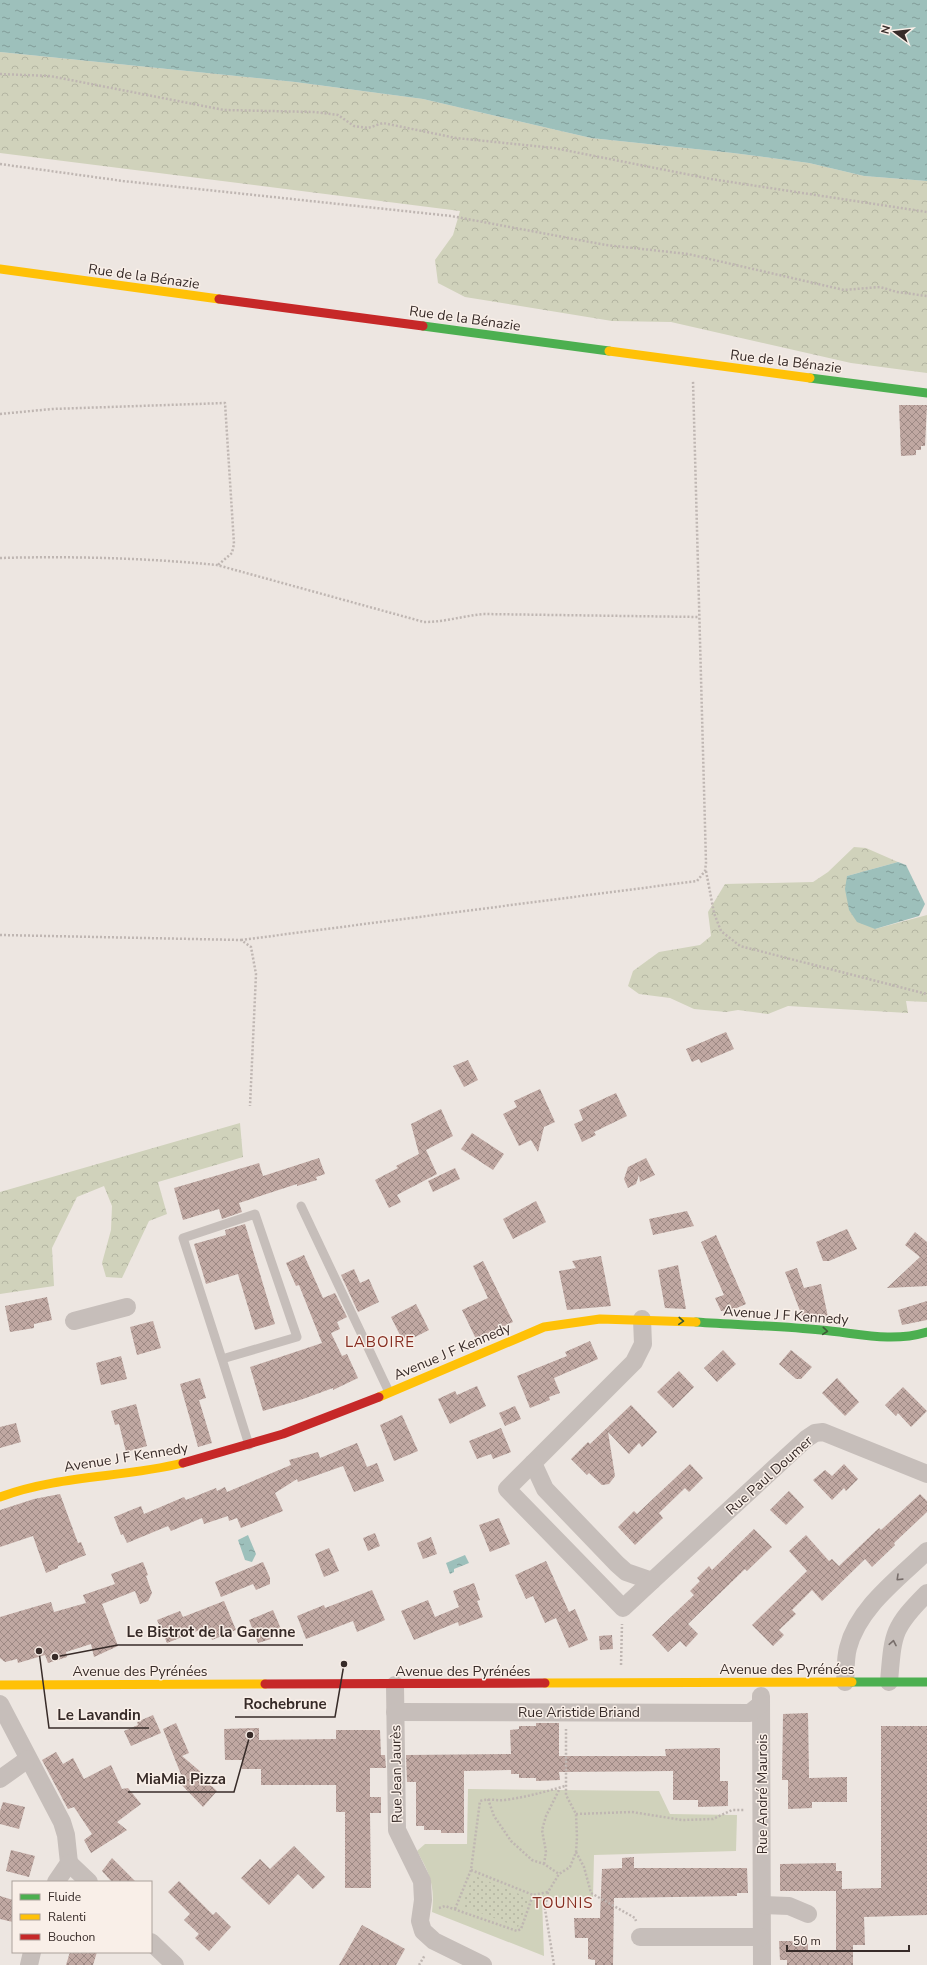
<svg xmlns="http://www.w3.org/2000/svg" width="927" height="1965" viewBox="0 0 927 1965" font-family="'Nunito Sans',sans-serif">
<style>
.green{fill:#d0d2bb}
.forest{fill:url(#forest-crowns)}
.park{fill:url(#park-dots)}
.water{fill:url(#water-ripples)}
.building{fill:url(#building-cross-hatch)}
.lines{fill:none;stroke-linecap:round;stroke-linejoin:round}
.path{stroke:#bfb6b2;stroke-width:2.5;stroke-dasharray:2 2;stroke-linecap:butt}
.lane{stroke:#c6beba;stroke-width:9}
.street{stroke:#c6beba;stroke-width:18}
.fast{stroke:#4caf50;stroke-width:9}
.slow{stroke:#ffc107;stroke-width:9}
.jam{stroke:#c62828;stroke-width:9}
.oneway{stroke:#3e5936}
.oneway2{stroke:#776d6a}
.labels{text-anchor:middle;stroke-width:3;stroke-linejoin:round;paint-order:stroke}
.street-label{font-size:14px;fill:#372b28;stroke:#f9efe8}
.neighbourhood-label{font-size:15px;letter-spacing:1px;fill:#852d21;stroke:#f9efe8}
.leader{fill:none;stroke:#372b28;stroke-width:1.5}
.callout-dot{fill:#372b28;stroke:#f9efe8;stroke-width:1.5}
.callout-label{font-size:15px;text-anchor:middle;font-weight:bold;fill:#372b28;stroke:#f9efe8;stroke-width:3;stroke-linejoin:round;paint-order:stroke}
</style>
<defs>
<pattern id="forest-crowns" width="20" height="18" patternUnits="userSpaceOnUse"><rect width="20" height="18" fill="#d0d2bb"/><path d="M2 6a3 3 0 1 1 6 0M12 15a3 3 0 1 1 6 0" fill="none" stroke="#b3b4a1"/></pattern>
<pattern id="park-dots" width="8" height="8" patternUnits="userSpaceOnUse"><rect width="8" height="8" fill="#d0d2bb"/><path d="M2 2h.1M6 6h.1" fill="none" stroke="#b3b4a1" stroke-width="1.8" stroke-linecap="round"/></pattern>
<pattern id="water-ripples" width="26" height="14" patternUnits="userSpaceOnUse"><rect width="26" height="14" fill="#9dc0bb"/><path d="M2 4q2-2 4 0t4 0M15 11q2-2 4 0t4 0" fill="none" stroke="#819c98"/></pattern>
<pattern id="building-cross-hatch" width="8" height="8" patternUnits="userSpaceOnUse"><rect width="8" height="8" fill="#c0a8a2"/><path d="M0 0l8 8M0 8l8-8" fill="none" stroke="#9d8984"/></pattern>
</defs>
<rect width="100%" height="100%" fill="#ede6e1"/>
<!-- green -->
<path class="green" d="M468,1789L659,1791L670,1814L737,1815L736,1851L594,1855L593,1897L542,1898L544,1956L432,1912C435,1885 430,1874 417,1851L425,1844H467Z"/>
<!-- forest -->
<g class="forest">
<polygon points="0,52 295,82 423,99 591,138 733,153 809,163 864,176 927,181 927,373 851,363 671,322 612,321 465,297 438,283 435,260 453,235 460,211 0,153"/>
<polygon points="854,847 866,848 898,862 847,876 875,929 927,915 927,1002 906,1001 908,1013 788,1006 768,1014 738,1010 726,1012 694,1009 670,998 639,994 628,986 633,971 659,952 700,945 711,936 708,912 725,884 813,882 828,872"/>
<polygon points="240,1123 243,1157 158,1182 167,1214 149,1221 122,1278 106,1277 102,1263 111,1230 112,1206 104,1186 77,1197 52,1248 54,1286 0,1294 0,1192"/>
</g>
<!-- park -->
<polygon class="park" points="473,1875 529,1898 518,1927 462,1906"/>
<!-- water -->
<g class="water">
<polygon points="0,0 927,0 927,181 864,176 809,163 733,153 591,138 423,99 295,82 0,52"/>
<polygon points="898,862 906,865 925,904 919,916 875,929 857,922 849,910 845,889 847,876"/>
<polygon points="248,1535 256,1554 252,1562 245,1560 238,1540"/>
<polygon points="465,1555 469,1563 454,1569 454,1572 450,1574 446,1563"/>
</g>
<!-- building -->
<g class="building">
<polygon points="899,405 927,405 925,446 921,446 921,450 916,450 916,455 901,456"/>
<polygon points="726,1032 734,1049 701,1063 699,1059 692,1062 686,1049"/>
<polygon points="468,1060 478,1080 464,1087 453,1066"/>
<polygon points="540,1089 555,1122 544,1127 538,1152 531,1140 519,1146 503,1114 517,1107 514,1101"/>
<polygon points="616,1093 627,1116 594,1132 596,1135 582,1142 574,1124 583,1120 579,1110"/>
<polygon points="441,1109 453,1136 426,1150 437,1174 397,1195 401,1202 389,1208 375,1180 398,1168 396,1166 419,1154 411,1124"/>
<polygon points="472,1133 504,1154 493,1170 461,1149"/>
<polygon points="319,1158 325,1174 316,1177 317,1180 297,1186 297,1184 239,1203 242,1212 222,1219 219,1209 183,1220 174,1188 259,1163 263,1176"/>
<polygon points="646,1158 655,1175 640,1182 639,1175 636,1184 628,1188 624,1179 628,1167"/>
<polygon points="455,1168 460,1179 433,1192 428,1181"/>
<polygon points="536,1201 546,1222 513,1239 503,1219"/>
<polygon points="687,1211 694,1226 653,1235 649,1219"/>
<polygon points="245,1224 275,1324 255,1330 238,1274 206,1284 194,1244 226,1235 225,1230"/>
<polygon points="847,1229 857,1249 829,1261 823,1261 816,1242"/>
<polygon points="915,1232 927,1242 927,1286 887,1288 920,1257 905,1245"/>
<polygon points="716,1235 746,1304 732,1310 721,1311 715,1298 724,1295 701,1242"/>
<polygon points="304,1255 323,1298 335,1293 347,1317 337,1322 340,1329 331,1333 342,1356 347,1354 358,1378 333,1390 333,1388 303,1399 263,1411 250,1367 322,1343 299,1285 296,1286 286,1263"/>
<polygon points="601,1256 611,1306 567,1310 559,1271 576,1268 572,1261"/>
<polygon points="483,1261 513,1322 476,1339 462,1310 488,1298 473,1266"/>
<polygon points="678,1265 686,1309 665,1308 658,1270"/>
<polygon points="797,1268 804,1288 821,1284 828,1317 802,1316 785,1272"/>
<polygon points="354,1269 360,1283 369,1279 379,1302 358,1312 341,1275"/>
<polygon points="47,1297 52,1320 34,1324 34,1328 10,1332 5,1306"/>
<polygon points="927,1301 927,1320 902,1325 898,1310"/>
<polygon points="416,1304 429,1330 411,1339 409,1336 402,1339 391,1317"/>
<polygon points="153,1321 161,1348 137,1355 130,1327"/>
<polygon points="590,1341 598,1359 554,1378 560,1393 549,1397 550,1400 530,1408 517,1376 567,1356 565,1352"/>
<polygon points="723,1350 736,1364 717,1382 704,1368"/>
<polygon points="791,1350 812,1367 801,1379 796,1379 779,1364"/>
<polygon points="121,1356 127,1379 101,1385 96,1363"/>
<polygon points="679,1371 694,1387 673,1408 657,1392"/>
<polygon points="200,1378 206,1398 199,1400 212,1443 198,1447 180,1384"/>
<polygon points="837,1378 859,1402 845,1416 822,1393"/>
<polygon points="477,1386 486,1406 450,1424 438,1399 455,1391 457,1395"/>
<polygon points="903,1387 927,1411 911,1427 898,1413 896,1416 885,1405"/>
<polygon points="136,1404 147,1446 126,1452 119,1424 115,1425 111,1411"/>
<polygon points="631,1405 657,1432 642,1447 639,1443 629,1454 608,1432 615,1476 609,1484 602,1485 589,1473 587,1475 571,1459 588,1442 590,1444"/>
<polygon points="515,1406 521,1419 505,1426 499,1413"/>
<polygon points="402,1415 418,1451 394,1461 380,1425"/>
<polygon points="16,1423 21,1442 0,1448 0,1427"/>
<polygon points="501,1428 511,1452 493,1459 491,1454 477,1459 469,1441"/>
<polygon points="357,1443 367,1467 377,1463 384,1481 354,1492 343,1466 298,1482 297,1479 275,1493 283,1511 241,1528 237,1518 229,1521 228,1516 204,1524 202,1518 171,1531 168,1526 127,1543 123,1534 121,1535 114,1517 141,1506 144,1514 184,1497 186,1500 216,1488 217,1491 225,1487 227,1492 291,1465 289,1460 318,1452 320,1458"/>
<polygon points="690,1464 703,1478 689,1492 685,1488 659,1513 663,1518 635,1545 618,1527 634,1511 637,1514"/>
<polygon points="844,1464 858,1479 846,1491 844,1488 832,1500 813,1480 825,1470 832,1476"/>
<polygon points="789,1491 804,1507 786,1525 770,1510"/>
<polygon points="60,1494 78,1543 81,1542 86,1555 58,1566 58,1568 46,1573 33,1536 0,1547 0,1510 34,1499"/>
<polygon points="920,1494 927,1501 927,1512 894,1543 895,1545 872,1567 865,1559 822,1601 812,1590 792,1610 796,1614 779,1630 784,1635 773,1646 752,1625 807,1571 789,1551 806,1535 829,1561 832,1559 839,1566 879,1528 881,1530"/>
<polygon points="499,1518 510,1544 490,1552 479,1525"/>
<polygon points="754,1529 772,1547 747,1571 745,1569 688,1624 698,1634 686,1647 680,1641 668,1652 652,1635 694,1595 690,1591 700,1581 697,1578 709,1566 712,1570"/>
<polygon points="375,1533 380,1546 368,1551 363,1538"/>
<polygon points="431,1537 437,1554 423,1559 417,1543"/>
<polygon points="329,1548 339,1571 324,1577 315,1554"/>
<polygon points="546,1561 569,1612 575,1609 588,1640 569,1648 556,1618 545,1623 533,1596 526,1599 515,1575"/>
<polygon points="143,1562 148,1575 146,1576 152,1593 148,1601 140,1604 135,1591 102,1604 118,1646 94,1657 91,1644 66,1652 67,1657 48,1663 45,1655 18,1663 17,1659 5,1662 0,1658 0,1617 51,1602 54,1612 86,1603 83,1595 115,1584 111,1574"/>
<polygon points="263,1562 270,1578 270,1584 256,1590 253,1584 221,1597 215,1582"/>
<polygon points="474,1583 480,1600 477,1601 483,1617 459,1626 458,1622 414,1640 401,1611 428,1600 435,1617 459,1607 453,1591"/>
<polygon points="372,1590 385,1620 357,1632 353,1621 306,1639 297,1616 324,1605 325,1608"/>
<polygon points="224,1601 236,1630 212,1640 207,1627 167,1643 157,1620 180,1611 183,1617"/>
<polygon points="273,1610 281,1629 269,1634 271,1639 258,1643 249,1620"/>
<polygon points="612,1635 613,1649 600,1650 599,1636"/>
<polygon points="808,1713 809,1778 847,1777 847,1802 812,1802 812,1808 788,1809 788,1780 782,1780 783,1714"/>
<polygon points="153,1715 161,1733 131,1746 124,1731 138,1725 137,1722"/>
<polygon points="176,1723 189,1753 182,1756 208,1778 206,1781 217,1791 203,1807 178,1781 182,1777 163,1729"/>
<polygon points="536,1723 559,1723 559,1756 666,1756 665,1749 720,1748 720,1781 728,1781 728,1806 698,1807 698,1800 673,1800 673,1771 559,1772 560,1780 536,1781 536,1778 519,1778 519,1774 511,1774 511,1770 464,1771 464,1833 441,1833 441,1830 424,1830 424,1826 416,1826 416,1782 407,1782 406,1755 511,1754 510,1730 519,1729 519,1726 536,1726"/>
<polygon points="881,1726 927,1726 927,1915 864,1917 865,1945 853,1945 853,1965 787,1965 787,1960 780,1960 779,1941 808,1941 808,1952 836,1952 836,1891 780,1891 780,1864 836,1863 836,1871 842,1871 842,1889 881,1888"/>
<polygon points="259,1728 259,1740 336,1739 336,1730 380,1730 381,1755 385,1755 386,1768 370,1768 370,1797 381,1797 381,1813 370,1813 371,1888 345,1888 345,1812 336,1812 336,1785 261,1785 261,1769 242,1769 242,1760 225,1760 224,1729"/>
<polygon points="56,1752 63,1764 73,1758 84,1779 111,1765 122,1789 128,1788 141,1804 117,1822 127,1830 91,1853 84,1840 92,1834 74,1807 68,1809 42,1760"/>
<polygon points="3,1802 25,1807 19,1829 0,1824 0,1811"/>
<polygon points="294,1846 325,1877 313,1889 298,1874 269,1905 241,1878 260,1859 270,1869"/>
<polygon points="11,1850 35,1856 29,1877 6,1871"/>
<polygon points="634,1857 634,1868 747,1868 748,1893 737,1893 737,1896 614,1898 613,1965 595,1965 595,1960 588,1959 588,1938 575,1938 574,1918 600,1918 602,1869 622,1868 622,1858"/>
<polygon points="112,1858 136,1882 112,1882 102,1871"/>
<polygon points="179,1881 213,1915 216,1912 231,1927 209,1951 195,1938 199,1934 184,1920 190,1914 168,1892"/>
<polygon points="0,1896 13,1900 13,1922 0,1919"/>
<polygon points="362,1925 405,1949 396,1965 339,1965"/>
<polygon points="70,1952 97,1952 93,1965 66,1965"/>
</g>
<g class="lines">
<!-- path -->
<g class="path">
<polyline points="0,74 50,76 224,110 315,112 338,115 354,126 368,128 383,123 456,138 554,148 711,179 927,212"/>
<polyline points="0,164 123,181 451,216 606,245 688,254 844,290 880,287 897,292 927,296"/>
<polyline points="0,414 52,409 225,403 234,544 232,553 218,565"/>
<path d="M0,558C72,556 146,558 217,565L424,622C445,622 463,616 483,614L699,617"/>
<polyline points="706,871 714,913 721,931 740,946 927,994"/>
<polyline points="0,935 241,940 251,947 256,974 250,1106"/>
<polyline points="241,940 697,881 705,871 706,863 693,381"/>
<polyline points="621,1665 622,1624"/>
<polyline points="488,1799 494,1816 511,1841 532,1860 544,1864 559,1874"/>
<polyline points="576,1814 632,1812 682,1820 713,1819 732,1810 744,1810"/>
<polyline points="576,1852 584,1867 591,1893 635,1918 636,1921"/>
<polyline points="544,1864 546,1852 542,1830 546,1816 560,1788"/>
<polyline points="471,1870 533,1895"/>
<polyline points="439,1908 445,1906 517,1931 521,1929 533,1895 548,1892"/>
<path d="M455,1909L471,1870L480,1801C489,1798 496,1801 505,1800C526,1797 545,1792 565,1786"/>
<polyline points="419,1965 425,1955"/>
<polyline points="554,1965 545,1909 548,1892 559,1874 570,1867 576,1852 577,1837 576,1814 566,1795 566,1729"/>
</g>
<!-- lane -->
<g class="lane">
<polyline points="301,1206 389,1392"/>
<polyline points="222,1359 183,1238 255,1214 297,1337 222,1359 249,1445"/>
</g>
<!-- street -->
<g class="street">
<polyline points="642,1319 643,1344 634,1362 533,1463 545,1489 617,1564 626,1572 652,1581 806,1439 815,1433 823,1432 927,1474"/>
<polyline points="74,1321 127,1307"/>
<polyline points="533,1463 507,1489 623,1608 652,1581"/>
<path d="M845,1682C846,1671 845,1659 848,1648C858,1608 898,1579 927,1551"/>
<path d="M889,1682C893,1634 892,1628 927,1593"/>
<polyline points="395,1685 397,1830 422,1881 423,1900 420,1921 423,1931 434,1941 483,1965"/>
<polyline points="761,1696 762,1965"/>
<polyline points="0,1704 62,1822 66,1835 69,1863 56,1882"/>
<polyline points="395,1712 750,1713 761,1704"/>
<polyline points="0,1779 28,1759"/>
<polyline points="69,1863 89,1882"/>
<polyline points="763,1905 789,1906 808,1914"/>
<polyline points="640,1937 761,1937"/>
<polyline points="151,1942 175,1965"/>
<polyline points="29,1965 32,1952"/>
</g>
<!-- fast -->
<g class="fast">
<polyline points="423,326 609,351"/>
<polyline points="810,378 927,393"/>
<path d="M696,1322C738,1325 780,1326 821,1330C857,1333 891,1343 927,1332"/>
<polyline points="852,1682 927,1682"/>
</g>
<!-- slow -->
<g class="slow">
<polyline points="0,269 219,299"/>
<polyline points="609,351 810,378"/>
<polyline points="379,1397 544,1327 600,1319 696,1322"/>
<path d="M0,1497C59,1475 122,1478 183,1463"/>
<polyline points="545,1683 852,1682"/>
<polyline points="0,1685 265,1684"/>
</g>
<!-- jam -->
<g class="jam">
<polyline points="219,299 423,326"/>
<polyline points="183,1463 283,1434 379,1397"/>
<polyline points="265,1684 545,1683"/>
</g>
</g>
<!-- one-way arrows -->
<defs><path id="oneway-chevron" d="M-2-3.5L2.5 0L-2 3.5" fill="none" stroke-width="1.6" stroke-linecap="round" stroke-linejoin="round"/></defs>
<g class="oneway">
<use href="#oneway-chevron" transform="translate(681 1321) rotate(3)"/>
<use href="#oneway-chevron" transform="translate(825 1331) rotate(5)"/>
</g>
<g class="oneway2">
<use href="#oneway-chevron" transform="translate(899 1578) rotate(136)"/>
<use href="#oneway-chevron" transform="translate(893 1643) rotate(-79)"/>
</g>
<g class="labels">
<!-- street labels -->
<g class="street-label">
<text transform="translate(144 276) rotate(8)" y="5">Rue de la Bénazie</text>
<text transform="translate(465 318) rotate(8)" y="5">Rue de la Bénazie</text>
<text transform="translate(786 361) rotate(7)" y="5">Rue de la Bénazie</text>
<text transform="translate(786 1315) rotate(4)" y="5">Avenue J F Kennedy</text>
<text transform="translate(452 1351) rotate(-23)" y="5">Avenue J F Kennedy</text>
<text transform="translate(126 1457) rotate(-9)" y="5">Avenue J F Kennedy</text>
<text transform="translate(769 1475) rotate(-42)" y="5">Rue Paul Doumer</text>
<text x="787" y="1674">Avenue des Pyrénées</text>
<text x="140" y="1676">Avenue des Pyrénées</text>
<text x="463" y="1676">Avenue des Pyrénées</text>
<text x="579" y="1717">Rue Aristide Briand</text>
<text transform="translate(396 1774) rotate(-91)" y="5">Rue Jean Jaurès</text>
<text transform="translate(762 1794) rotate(-90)" y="5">Rue André Maurois</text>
</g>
<!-- neighbourhood labels -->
<g class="neighbourhood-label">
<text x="380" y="1347">LABOIRE</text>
<text x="563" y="1908">TOUNIS</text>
</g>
</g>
<!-- callouts -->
<path class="leader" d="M55 1657L118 1645H303M344 1664L335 1717H235M39 1651L49 1728H149M250 1735L234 1792H128"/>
<g class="callout-dot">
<circle cx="55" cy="1657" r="4"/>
<circle cx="344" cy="1664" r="4"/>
<circle cx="39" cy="1651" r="4"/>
<circle cx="250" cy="1735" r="4"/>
</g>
<g class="callout-label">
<text x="211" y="1637">Le Bistrot de la Garenne</text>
<text x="285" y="1709">Rochebrune</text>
<text x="99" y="1720">Le Lavandin</text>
<text x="181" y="1784">MiaMia Pizza</text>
</g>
<!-- legend -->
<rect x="12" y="1881" width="140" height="72" fill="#f9efe8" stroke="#aba19b"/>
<rect x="20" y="1894" width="20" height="6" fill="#4caf50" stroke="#aba19b"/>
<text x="48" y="1901" font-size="12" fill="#372b28">Fluide</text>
<rect x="20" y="1914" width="20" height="6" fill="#ffc107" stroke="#aba19b"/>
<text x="48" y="1921" font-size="12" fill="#372b28">Ralenti</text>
<rect x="20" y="1934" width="20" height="6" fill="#c62828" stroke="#aba19b"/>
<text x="48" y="1941" font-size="12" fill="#372b28">Bouchon</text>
<!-- north arrow -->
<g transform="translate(895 32) rotate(285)" stroke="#f9efe8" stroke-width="3" paint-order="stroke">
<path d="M0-3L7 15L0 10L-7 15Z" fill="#372b28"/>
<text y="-6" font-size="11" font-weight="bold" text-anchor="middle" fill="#372b28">N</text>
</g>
<!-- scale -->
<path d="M787 1945v6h122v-6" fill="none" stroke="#372b28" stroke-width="2"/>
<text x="793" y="1945" font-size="12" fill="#372b28" stroke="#f9efe8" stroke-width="3" paint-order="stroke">50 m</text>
</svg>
